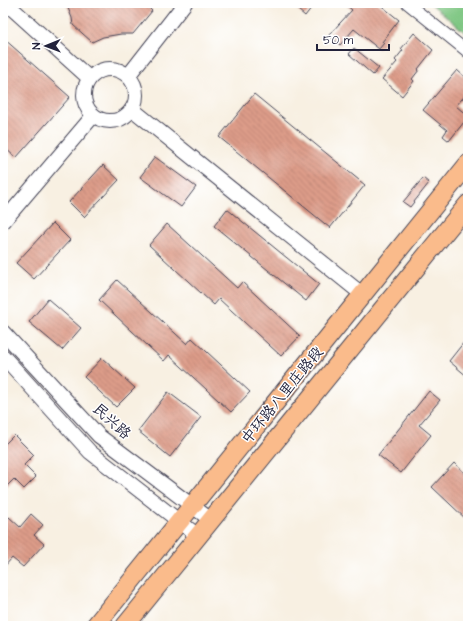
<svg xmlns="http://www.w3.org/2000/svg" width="471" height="629" viewBox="0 0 471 629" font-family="'Architects Daughter','LXGW WenKai TC',sans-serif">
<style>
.green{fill:#7ec682;stroke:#50745e}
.building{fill:url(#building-back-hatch)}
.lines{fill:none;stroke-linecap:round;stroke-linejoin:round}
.minor-casing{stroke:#424154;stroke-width:13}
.tertiary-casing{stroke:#424154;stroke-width:16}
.primary-casing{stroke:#424154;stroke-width:20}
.minor{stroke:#fff;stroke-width:11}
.tertiary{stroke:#fff;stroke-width:14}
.primary{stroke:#fabb8b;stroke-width:18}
.labels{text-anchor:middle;stroke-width:3;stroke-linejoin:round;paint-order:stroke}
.street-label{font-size:15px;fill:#22223b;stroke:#fff}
</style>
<defs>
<pattern id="building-back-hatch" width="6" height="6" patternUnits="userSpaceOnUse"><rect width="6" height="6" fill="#dd9c89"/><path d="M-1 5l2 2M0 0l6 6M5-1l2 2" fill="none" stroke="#b37f71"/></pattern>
</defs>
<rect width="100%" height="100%" fill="#fff"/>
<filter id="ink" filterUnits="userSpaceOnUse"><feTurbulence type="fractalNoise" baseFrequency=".025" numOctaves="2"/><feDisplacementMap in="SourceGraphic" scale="8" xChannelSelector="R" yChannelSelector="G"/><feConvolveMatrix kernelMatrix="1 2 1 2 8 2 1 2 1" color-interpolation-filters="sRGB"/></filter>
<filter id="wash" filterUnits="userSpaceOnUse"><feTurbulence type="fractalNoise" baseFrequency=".012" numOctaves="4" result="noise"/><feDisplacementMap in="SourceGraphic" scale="16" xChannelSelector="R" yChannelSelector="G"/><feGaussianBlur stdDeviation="0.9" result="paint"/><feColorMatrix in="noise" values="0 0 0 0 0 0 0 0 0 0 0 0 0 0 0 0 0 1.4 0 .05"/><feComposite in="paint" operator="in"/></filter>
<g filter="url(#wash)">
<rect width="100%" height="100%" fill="#f8f0e2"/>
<!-- green -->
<polygon class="green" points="430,3 468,3 468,35"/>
<g id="blocks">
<!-- building -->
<g class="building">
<polygon points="65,3 144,3 152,11 133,34 121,34 103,37 92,42 73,25 72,18 68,8"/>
<polygon points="290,3 315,3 305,16"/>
<polygon points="344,3 378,3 399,20 382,42 384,43 379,49 354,29 340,45 329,35 352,10"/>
<polygon points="414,33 433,50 418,69 419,70 412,79 414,81 402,96 382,79 397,62 395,60 403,50 401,49"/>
<polygon points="3,38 70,97 16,158 3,146"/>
<polygon points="354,48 379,68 373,75 349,54"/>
<polygon points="457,70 468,80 468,92 456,106 468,116 468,117 449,141 443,136 447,130 423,110"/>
<polygon points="254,94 365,185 330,228 219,137"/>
<polygon points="155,157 196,187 181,207 140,177"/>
<polygon points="103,165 119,180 84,217 69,202"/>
<polygon points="423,178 429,183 410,207 403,202"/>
<polygon points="227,209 319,284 306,301 214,226"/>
<polygon points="53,223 70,240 34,279 16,263"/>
<polygon points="167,224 237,288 242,282 300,336 281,356 219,299 214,305 149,245"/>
<polygon points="117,280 187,344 192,338 250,392 231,412 169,355 164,361 99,300"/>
<polygon points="48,299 81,328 62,350 29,322"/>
<polygon points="468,337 468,377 449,361"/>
<polygon points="102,358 135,388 116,407 84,377"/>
<polygon points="429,391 440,400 419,425 431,435 401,473 378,455"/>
<polygon points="168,392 201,417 170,457 138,431"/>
<polygon points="14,435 34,455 24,465 36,477 24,489 14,479 3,490 3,446"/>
<polygon points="454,463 468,476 468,521 432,487"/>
<polygon points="31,514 43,525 34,535 44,544 23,567 12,558 3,568 3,523 9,517 20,527"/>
</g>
</g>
</g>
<g filter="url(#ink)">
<use href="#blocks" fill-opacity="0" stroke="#424154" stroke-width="1"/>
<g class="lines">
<!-- minor casing -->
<g class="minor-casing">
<polyline id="minor" points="407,3 468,52"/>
</g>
<!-- tertiary casing -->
<g class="tertiary-casing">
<g id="tertiary">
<polyline points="6,3 89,78"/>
<circle cx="110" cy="95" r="26"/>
<polyline points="128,76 185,3"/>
<polyline points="132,109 363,295"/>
<polyline points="3,222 93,116"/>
<polyline points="3,332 99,436 211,520"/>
<polyline points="3,356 90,452 198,536"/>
</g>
</g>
<!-- primary casing -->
<g class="primary-casing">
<g id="primary">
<polyline points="95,626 468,164"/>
<polyline points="125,626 468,204"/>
</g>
</g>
<!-- minor -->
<use href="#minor" class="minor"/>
<!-- tertiary -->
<use href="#tertiary" class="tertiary"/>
<!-- primary -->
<use href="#primary" class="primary"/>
</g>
</g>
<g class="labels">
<!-- street labels -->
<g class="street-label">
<text transform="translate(282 395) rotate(-51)" y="5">中环路八里庄路段</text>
<text transform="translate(112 421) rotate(42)" y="5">民兴路</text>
</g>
</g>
<!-- margin -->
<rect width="471" height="629" fill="none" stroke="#fff" stroke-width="16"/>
<!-- north arrow -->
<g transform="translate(46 46) rotate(269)" stroke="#ffffff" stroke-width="3" paint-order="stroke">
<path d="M0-3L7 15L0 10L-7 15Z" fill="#22223b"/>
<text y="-6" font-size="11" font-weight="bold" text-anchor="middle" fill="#22223b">N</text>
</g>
<!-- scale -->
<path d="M317 44v6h72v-6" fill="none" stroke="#22223b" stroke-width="2"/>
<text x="323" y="44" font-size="12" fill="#22223b" stroke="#ffffff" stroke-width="3" paint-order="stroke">50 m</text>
</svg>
